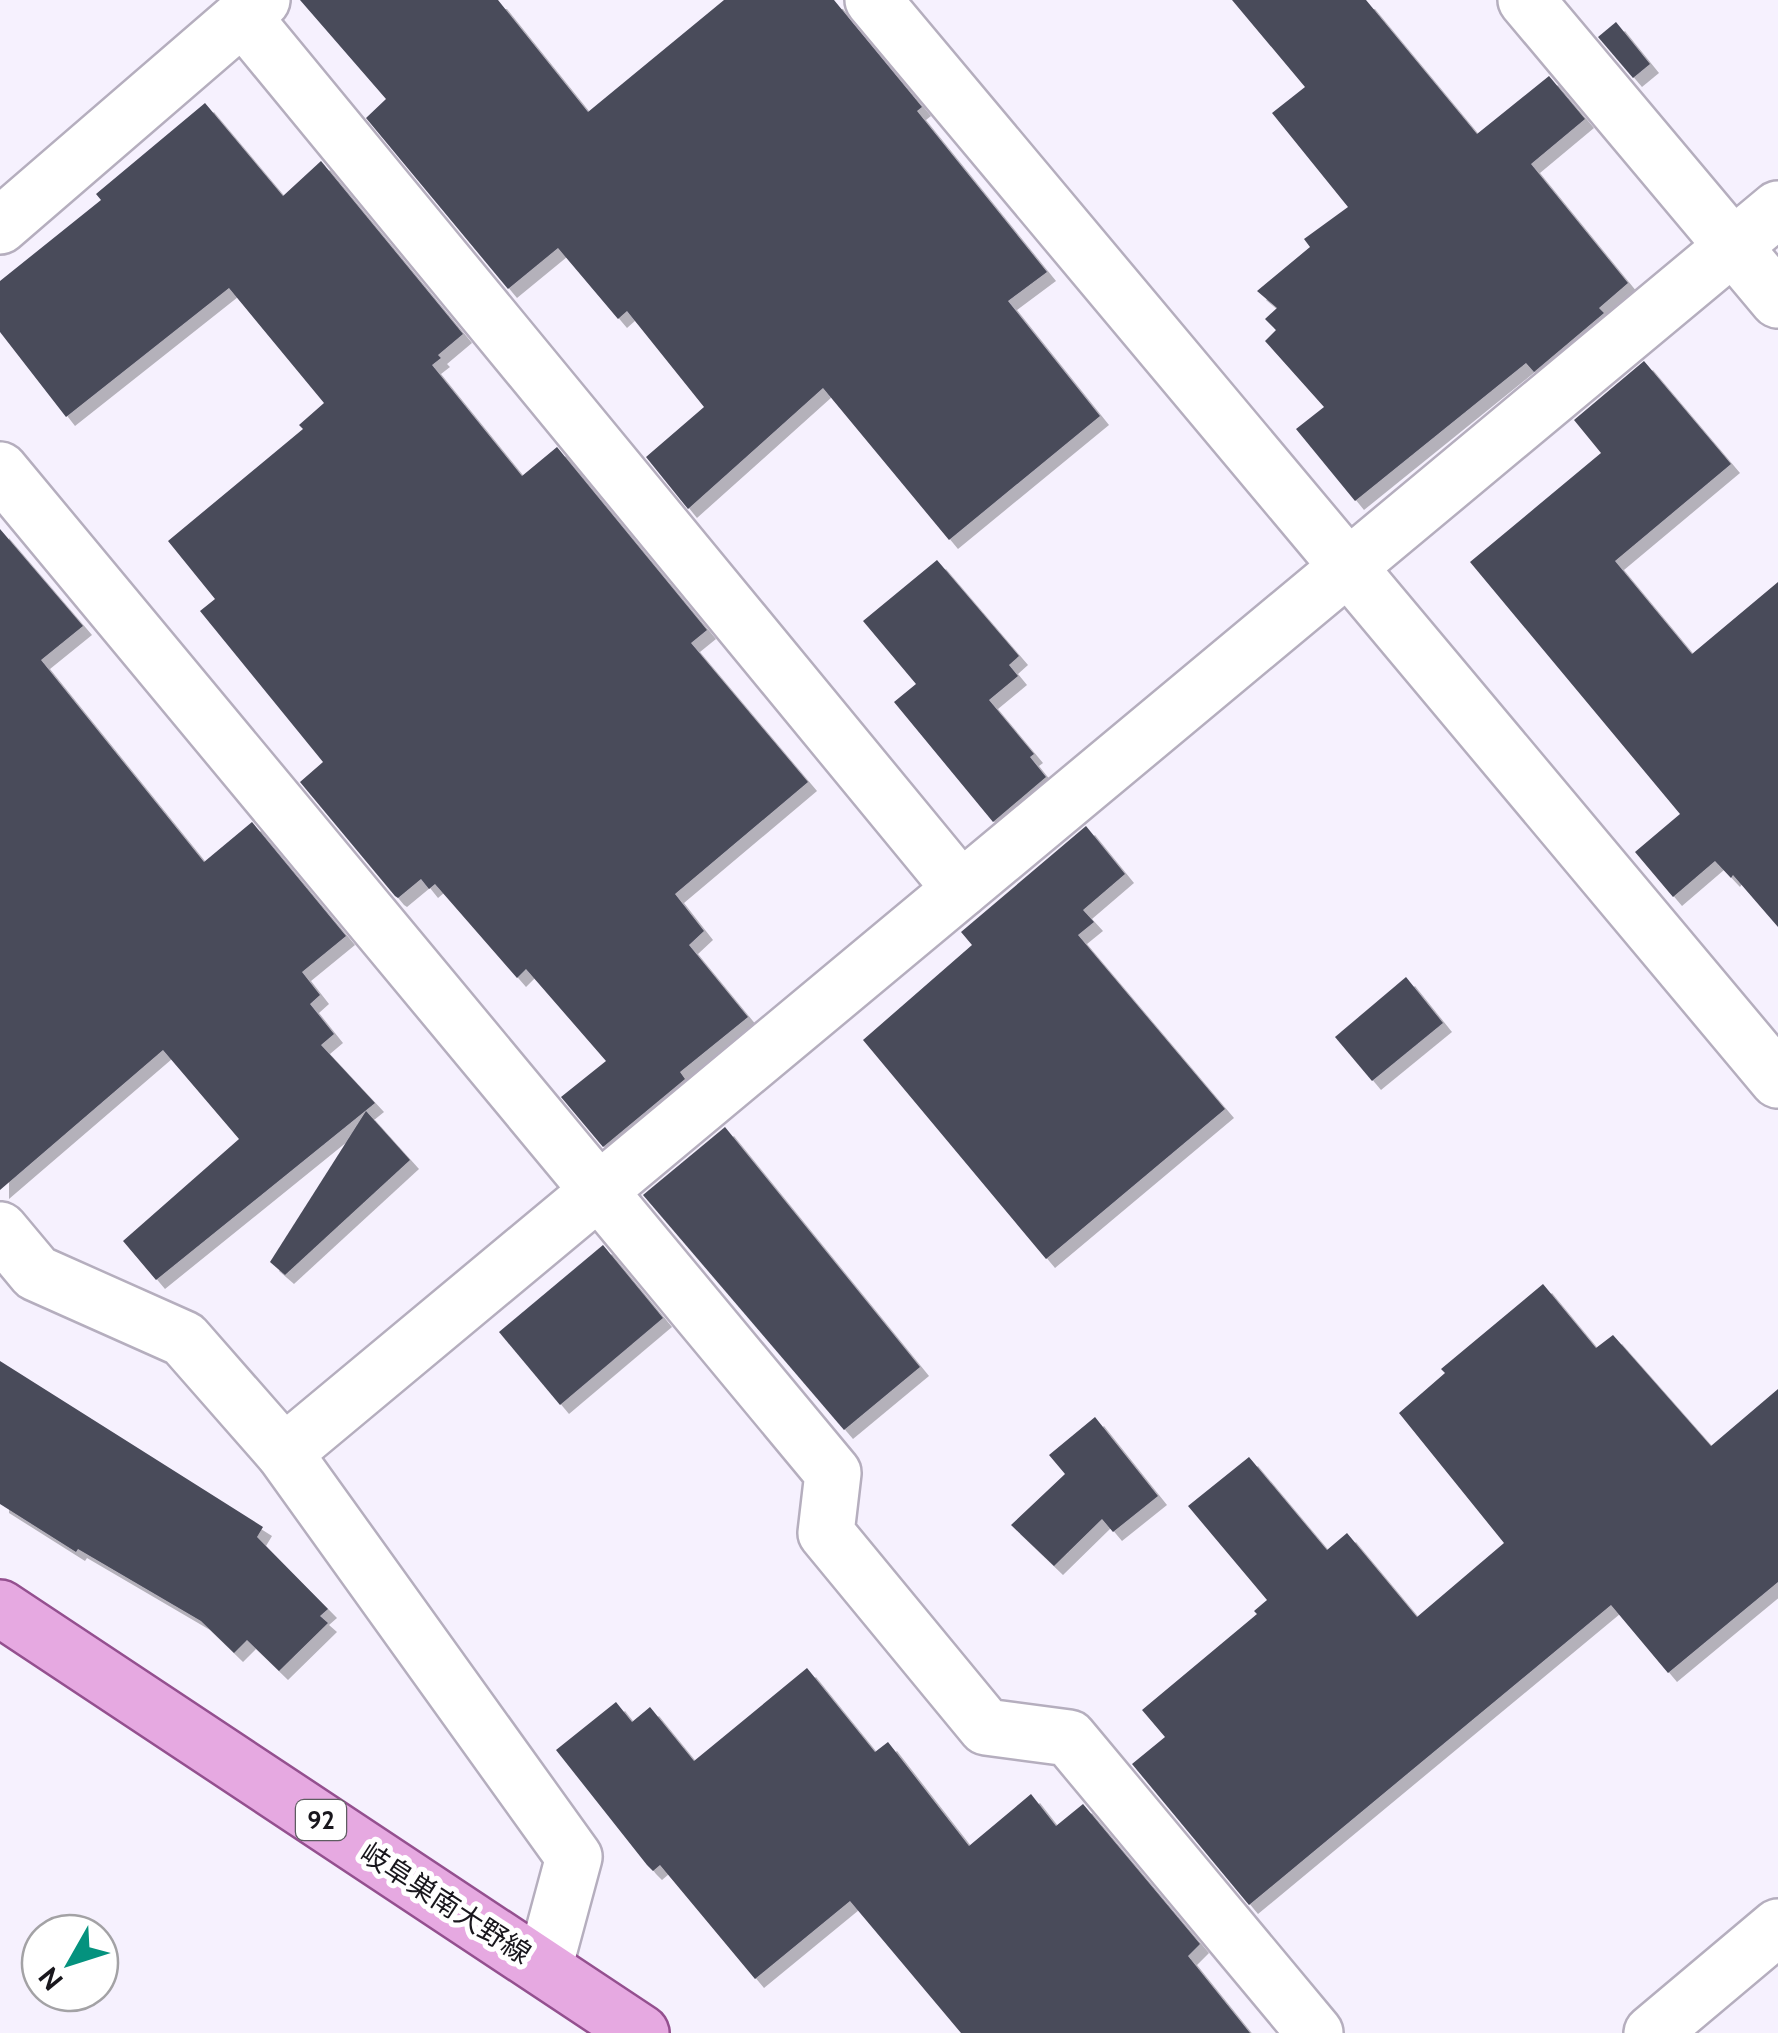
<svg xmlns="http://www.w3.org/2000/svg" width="1778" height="2033" viewBox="0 0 1778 2033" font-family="Cabin,'Noto Sans JP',sans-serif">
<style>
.building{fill:#4a4b5a;filter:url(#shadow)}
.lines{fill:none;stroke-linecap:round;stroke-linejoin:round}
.minor-casing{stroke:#b5aebe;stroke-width:60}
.primary-casing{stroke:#94508f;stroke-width:60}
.minor{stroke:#fff;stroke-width:55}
.primary{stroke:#e6a9e1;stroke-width:55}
.labels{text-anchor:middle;stroke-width:10;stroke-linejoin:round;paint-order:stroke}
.shield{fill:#fff;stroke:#5e5d61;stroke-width:2.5}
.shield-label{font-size:25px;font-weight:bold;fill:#19171d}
.street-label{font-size:28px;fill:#19171d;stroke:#fff}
</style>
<defs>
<filter id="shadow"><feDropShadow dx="9" dy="9" stdDeviation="0" flood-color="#0004"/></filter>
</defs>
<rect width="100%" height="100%" fill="#f6f1fe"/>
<!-- building -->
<g class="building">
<polygon points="300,0 498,0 588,112 724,0 834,0 922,107 917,111 1047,272 1008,301 1100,416 949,540 823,388 688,509 646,457 704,407 627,311 618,319 558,248 508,289 366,118 386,99"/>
<polygon points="1232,0 1366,0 1477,134 1549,76 1585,119 1531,164 1628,283 1599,308 1604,313 1534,372 1526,363 1355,501 1296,429 1324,407 1265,341 1276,330 1265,319 1277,308 1257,291 1310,247 1304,239 1348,207 1272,113 1305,87"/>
<polygon points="1616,22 1650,64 1633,78 1598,37"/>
<polygon points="205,103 283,196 321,161 463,334 438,355 441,358 432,365 522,476 557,447 707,630 691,643 808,782 675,894 704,931 689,945 748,1017 680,1072 685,1079 603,1147 561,1097 606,1061 526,969 517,978 435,884 429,889 421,879 398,898 395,896 300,782 323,762 200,611 215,599 168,541 303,429 299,425 324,403 229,288 66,417 0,332 0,281 101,200 96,194"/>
<polygon points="1644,361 1731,464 1615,561 1692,654 1778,582 1778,927 1733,875 1731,878 1715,861 1673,897 1635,852 1680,814 1470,562 1601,453 1574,420"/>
<polygon points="0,529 83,626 41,660 204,862 252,822 346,936 302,972 320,995 310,1004 334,1034 321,1045 375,1103 156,1280 123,1241 239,1139 163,1050 0,1190"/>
<polygon points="937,560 1019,656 1009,665 1018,676 989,700 1034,754 1030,757 1046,777 993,822 894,702 916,684 863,621"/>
<polygon points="1086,826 1125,874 1083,910 1094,922 1078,935 1225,1109 1046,1259 863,1040 972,945 961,932"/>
<polygon points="1406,977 1443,1023 1372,1081 1335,1037"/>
<polygon points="366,1111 410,1160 285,1275 270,1262"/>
<polygon points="725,1127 920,1367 844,1430 643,1195"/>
<polygon points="603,1245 663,1318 560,1405 499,1332"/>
<polygon points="1543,1284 1596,1348 1613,1335 1711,1446 1778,1389 1778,1582 1668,1673 1611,1605 1249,1905 1132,1764 1165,1737 1142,1710 1257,1614 1254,1611 1267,1600 1188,1506 1249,1457 1327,1550 1347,1533 1417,1617 1504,1543 1399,1413 1445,1373 1441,1369"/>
<polygon points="0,1361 263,1527 257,1537 328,1609 320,1616 328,1623 279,1671 247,1640 234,1653 201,1621 78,1549 76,1552 0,1504"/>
<polygon points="1095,1417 1158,1496 1113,1532 1102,1519 1054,1566 1011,1525 1065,1474 1049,1455"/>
<polygon points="807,1668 875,1752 888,1742 969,1846 1031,1794 1056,1826 1083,1804 1200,1944 1188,1956 1250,2033 961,2033 850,1901 755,1979 660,1865 653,1871 647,1865 556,1750 616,1702 632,1722 650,1707 694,1761"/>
</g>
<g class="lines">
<!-- minor casing -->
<g class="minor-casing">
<g id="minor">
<polyline points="873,0 1778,1080"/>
<polyline points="1526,0 1778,300"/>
<polyline points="243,17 961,889"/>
<polyline points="0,226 262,0"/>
<polyline points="0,470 833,1473 826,1533 986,1727 1069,1738 1315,2033"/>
<polyline points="0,1230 36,1273 184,1339 284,1453 574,1857 544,1968"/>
<polyline points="284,1453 1778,209"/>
<polyline points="1652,2033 1778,1927"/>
</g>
</g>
<!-- primary casing -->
<g class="primary-casing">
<polyline id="primary" points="0,1608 641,2033"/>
</g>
<!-- minor -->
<use href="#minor" class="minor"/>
<!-- primary -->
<use href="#primary" class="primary"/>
</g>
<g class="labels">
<!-- shield labels -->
<rect class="shield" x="296" y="1800" width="50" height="40" rx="8"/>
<g class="shield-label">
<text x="321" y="1829">92</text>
</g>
<!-- street labels -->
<g class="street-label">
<text transform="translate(446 1903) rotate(33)" y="10">岐阜巣南大野線</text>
</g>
</g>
<!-- north arrow -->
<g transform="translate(70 1963) rotate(231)"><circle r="48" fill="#ffffff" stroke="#a3a2a5" stroke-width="2.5"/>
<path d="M0-8L18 38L0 25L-18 38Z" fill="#04927e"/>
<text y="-15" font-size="28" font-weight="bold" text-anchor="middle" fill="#19171d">N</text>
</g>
</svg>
